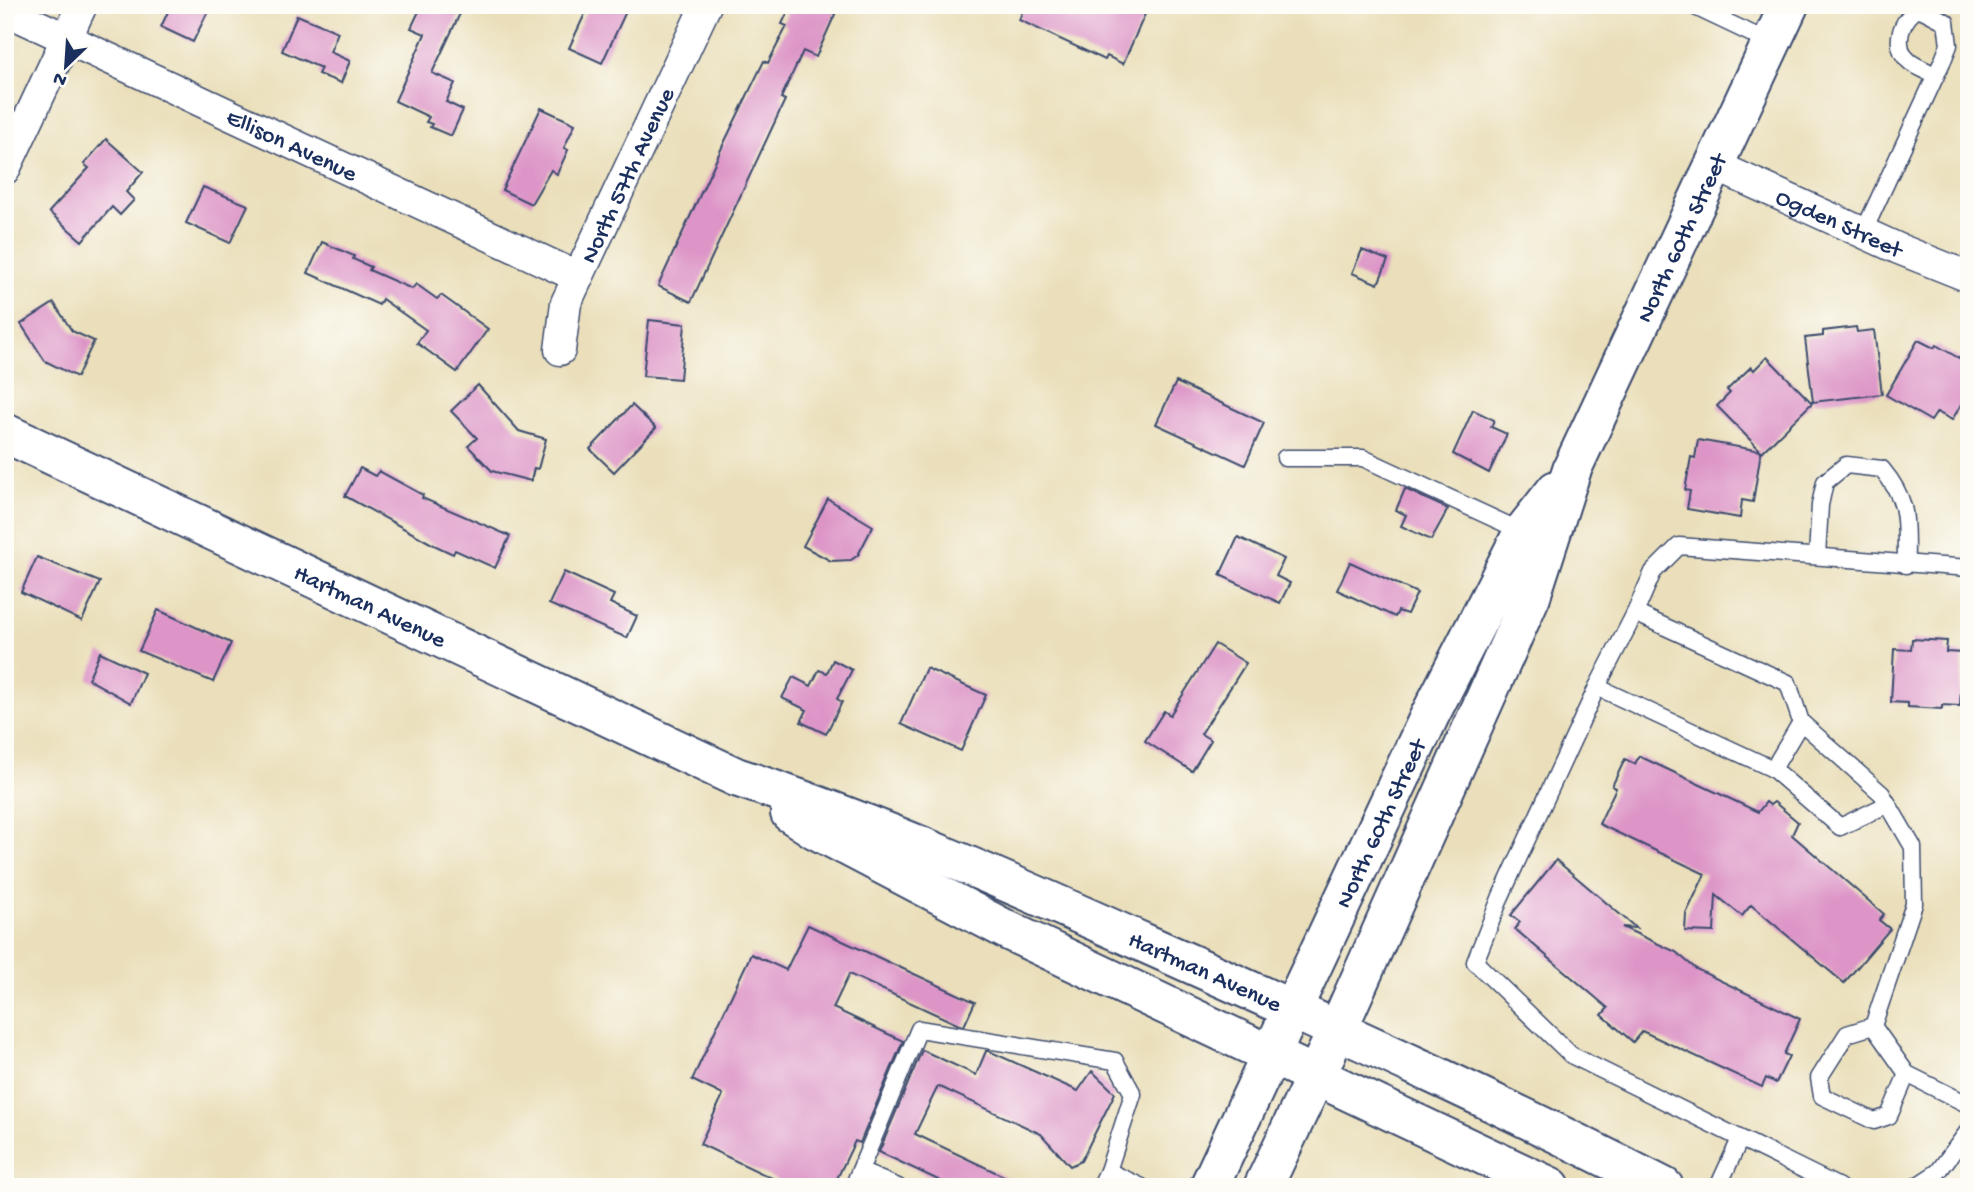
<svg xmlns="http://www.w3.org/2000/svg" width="1974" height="1192" viewBox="0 0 1974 1192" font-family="'Gochi Hand',sans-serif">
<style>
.building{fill:#dd95c7}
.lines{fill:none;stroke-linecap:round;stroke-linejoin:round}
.lane-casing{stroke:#3a496c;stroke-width:19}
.street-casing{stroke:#3a496c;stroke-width:33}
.secondary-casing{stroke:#3a496c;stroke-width:42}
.lane{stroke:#fff;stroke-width:16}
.street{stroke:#fff;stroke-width:30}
.secondary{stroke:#fff;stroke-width:38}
.labels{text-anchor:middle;stroke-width:5;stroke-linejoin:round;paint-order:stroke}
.street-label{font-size:24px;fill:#1b2f5e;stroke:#fdfcf7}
</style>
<rect width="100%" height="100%" fill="#fdfcf7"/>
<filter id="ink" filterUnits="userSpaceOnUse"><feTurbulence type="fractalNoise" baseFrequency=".0143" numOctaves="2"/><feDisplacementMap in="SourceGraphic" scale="14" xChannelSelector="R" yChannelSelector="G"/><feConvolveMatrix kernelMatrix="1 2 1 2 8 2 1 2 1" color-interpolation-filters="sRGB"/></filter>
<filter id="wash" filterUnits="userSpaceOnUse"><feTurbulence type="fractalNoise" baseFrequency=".00686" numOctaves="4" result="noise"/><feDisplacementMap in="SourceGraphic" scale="28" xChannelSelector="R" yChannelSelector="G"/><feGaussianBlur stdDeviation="1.57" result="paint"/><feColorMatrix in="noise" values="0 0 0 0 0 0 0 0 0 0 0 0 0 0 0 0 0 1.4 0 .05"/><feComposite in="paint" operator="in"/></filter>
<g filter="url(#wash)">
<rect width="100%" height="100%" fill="#eadfba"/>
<g id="blocks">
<!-- building -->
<g class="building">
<polygon points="171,5 211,5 193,42 161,27"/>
<polygon points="422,5 464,5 432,73 455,83 446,102 463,110 451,136 430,127 432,124 426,122 429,117 395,101 425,34 411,28"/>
<polygon points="589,5 629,5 602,63 569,48"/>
<polygon points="791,5 821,5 836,12 816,57 803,51 781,98 785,100 691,302 658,286 724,143 764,61 768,63 787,26 782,24"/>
<polygon points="1025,5 1149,5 1123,64 1107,56 1105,60 1019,20"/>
<polygon points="297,15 338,32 330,52 350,61 341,83 318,74 321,68 282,51"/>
<polygon points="541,108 575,124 564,148 568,150 557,174 551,170 531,204 502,190"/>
<polygon points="106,139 143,172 126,192 134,200 120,215 112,207 82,241 49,212 89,168 84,164"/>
<polygon points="203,187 248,205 230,243 186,223"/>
<polygon points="322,242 354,256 353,259 371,267 369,270 412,289 416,284 437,299 441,295 488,329 457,372 417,343 426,330 382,299 379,305 308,273"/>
<polygon points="1362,250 1388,260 1378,284 1352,273"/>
<polygon points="54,303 72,331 94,341 77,377 45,361 21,324"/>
<polygon points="649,320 685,324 680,379 643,376"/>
<polygon points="1856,327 1857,332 1874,330 1882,394 1813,402 1805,338 1823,336 1823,331"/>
<polygon points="1918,340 1934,348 1936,345 1969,364 1969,391 1952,420 1937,412 1931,421 1886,395"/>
<polygon points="1767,357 1812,403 1762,452 1717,406 1730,393 1727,390 1751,367 1754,370"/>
<polygon points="1176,382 1264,423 1245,465 1156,424"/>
<polygon points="478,385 519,431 546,439 538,469 534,468 531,481 492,471 468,446 477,438 451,411"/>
<polygon points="632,405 656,428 614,472 590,449"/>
<polygon points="1473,410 1494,420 1491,427 1507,434 1489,473 1453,454"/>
<polygon points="1698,440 1761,451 1753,502 1742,500 1740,518 1687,509 1690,491 1685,490 1691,457 1695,458"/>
<polygon points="360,468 375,476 379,471 423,495 422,498 510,536 495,568 455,550 453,554 434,545 345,496"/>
<polygon points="1405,489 1448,509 1431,540 1401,526 1406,515 1396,510"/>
<polygon points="828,499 873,526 858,555 851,560 831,561 803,546"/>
<polygon points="1238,537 1284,559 1276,576 1290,583 1280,603 1220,575"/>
<polygon points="37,557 100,582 82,621 21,592"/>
<polygon points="1350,562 1417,593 1407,614 1398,611 1395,617 1337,590"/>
<polygon points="564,572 614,595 610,603 637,616 627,638 549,604"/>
<polygon points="158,610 231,643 213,682 139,651"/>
<polygon points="1912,639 1947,641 1946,652 1963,653 1960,706 1942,705 1942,709 1908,707 1908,703 1891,702 1894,649 1911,650"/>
<polygon points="1215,644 1246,663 1201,734 1211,740 1192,771 1145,741 1164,711 1170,715"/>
<polygon points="100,652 144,673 131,703 88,679"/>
<polygon points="833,660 852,670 837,699 842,702 826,734 801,722 807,710 782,698 793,677 811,686 819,670 827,673"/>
<polygon points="926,668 986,695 961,751 901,724"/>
<polygon points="1639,756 1758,812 1766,802 1770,805 1774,802 1798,822 1792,835 1884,914 1879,920 1890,929 1844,983 1751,905 1742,916 1716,895 1714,932 1685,931 1686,914 1705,874 1599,824 1616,788 1612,786 1625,759 1635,764"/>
<polygon points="1556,860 1636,928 1622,927 1676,952 1696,969 1800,1019 1784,1054 1789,1056 1776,1083 1766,1078 1762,1087 1642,1031 1633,1042 1602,1015 1608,1008 1515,929 1520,922 1511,915"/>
<polygon points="808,925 975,1002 964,1026 959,1025 849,974 833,1008 903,1041 860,1143 855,1141 833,1187 791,1187 700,1144 723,1095 692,1080 751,954 786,970"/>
<polygon points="922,1050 976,1075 986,1051 989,1051 1078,1091 1092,1071 1115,1093 1081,1161 1070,1166 1041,1134 938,1086 915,1134 1027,1187 953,1187 879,1152"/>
</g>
</g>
</g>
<g filter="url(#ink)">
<use href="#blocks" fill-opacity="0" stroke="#3a496c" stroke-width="2"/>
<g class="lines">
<!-- lane casing -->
<g class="lane-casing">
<g id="lane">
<polyline points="1691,5 1771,43"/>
<path d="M1863,233L1943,60L1949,45L1946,22L1919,8C1901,19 1891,46 1910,62C1917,67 1928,71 1936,76"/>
<polyline points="1285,458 1363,458 1523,532"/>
<path d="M1817,556L1820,505L1825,482L1846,465L1882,469C1911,504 1905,522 1906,565"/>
<polyline points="1969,568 1679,546 1653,572 1635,613 1788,683 1801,722 1882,794 1913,847 1914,904 1873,1026 1907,1074 1969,1105"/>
<polyline points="1597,687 1635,613"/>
<polyline points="1801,722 1773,769 1840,827 1888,804"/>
<polyline points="1773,769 1597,687 1501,896 1475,962 1571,1055 1839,1187"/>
<polyline points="1873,1026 1847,1034 1819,1078 1822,1096 1874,1121 1889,1116 1907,1074"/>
<polyline points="860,1171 898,1187"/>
<polyline points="853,1187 919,1029 1115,1061 1133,1094 1108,1171"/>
<polyline points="1100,1187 1108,1171 1142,1187"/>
<polyline points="1718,1187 1740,1139"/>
<polyline points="1915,1187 1938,1172 1969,1130"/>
</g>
</g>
<!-- street casing -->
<g class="street-casing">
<g id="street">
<path id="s1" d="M5,10L578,277"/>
<path id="s2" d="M1714,165L1899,249L1969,277"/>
<polyline points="5,169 82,5"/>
<path id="s3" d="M560,350L566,303L706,5"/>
</g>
</g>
<!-- secondary casing -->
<g class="secondary-casing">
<g id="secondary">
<path id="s4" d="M5,433L736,777C885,826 1028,891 1171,955C1337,1029 1502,1104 1664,1187"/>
<polyline points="790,813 816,830 1009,931 1551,1187"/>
<path id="s5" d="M1209,1187L1430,715L1523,532L1556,490"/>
<path id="s6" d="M1263,1187L1337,1031L1531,596L1572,469L1789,5"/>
</g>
</g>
<!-- lane -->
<use href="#lane" class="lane"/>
<!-- street -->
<use href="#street" class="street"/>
<!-- secondary -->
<use href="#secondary" class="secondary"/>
</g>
</g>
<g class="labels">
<!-- street labels -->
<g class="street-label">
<text dy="8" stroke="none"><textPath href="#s1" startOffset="317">Ellison Avenue</textPath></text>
<text dy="8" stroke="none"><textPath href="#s3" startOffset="189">North 57th Avenue</textPath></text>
<text dy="8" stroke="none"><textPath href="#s2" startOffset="138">Ogden Street</textPath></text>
<text dy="8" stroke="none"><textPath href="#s6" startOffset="1038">North 60th Street</textPath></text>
<text dy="8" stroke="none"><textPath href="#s4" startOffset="404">Hartman Avenue</textPath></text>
<text dy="8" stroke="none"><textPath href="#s5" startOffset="402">North 60th Street</textPath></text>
<text dy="8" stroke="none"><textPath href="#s4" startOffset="1316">Hartman Avenue</textPath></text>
</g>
</g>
<!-- margin -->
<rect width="1974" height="1192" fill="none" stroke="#fdfcf7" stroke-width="28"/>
<!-- north arrow -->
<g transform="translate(66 66) rotate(205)" stroke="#fdfcf7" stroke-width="5" paint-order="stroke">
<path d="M0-5L12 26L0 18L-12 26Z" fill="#1b2f5e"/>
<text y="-10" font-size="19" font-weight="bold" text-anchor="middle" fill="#1b2f5e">N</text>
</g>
</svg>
